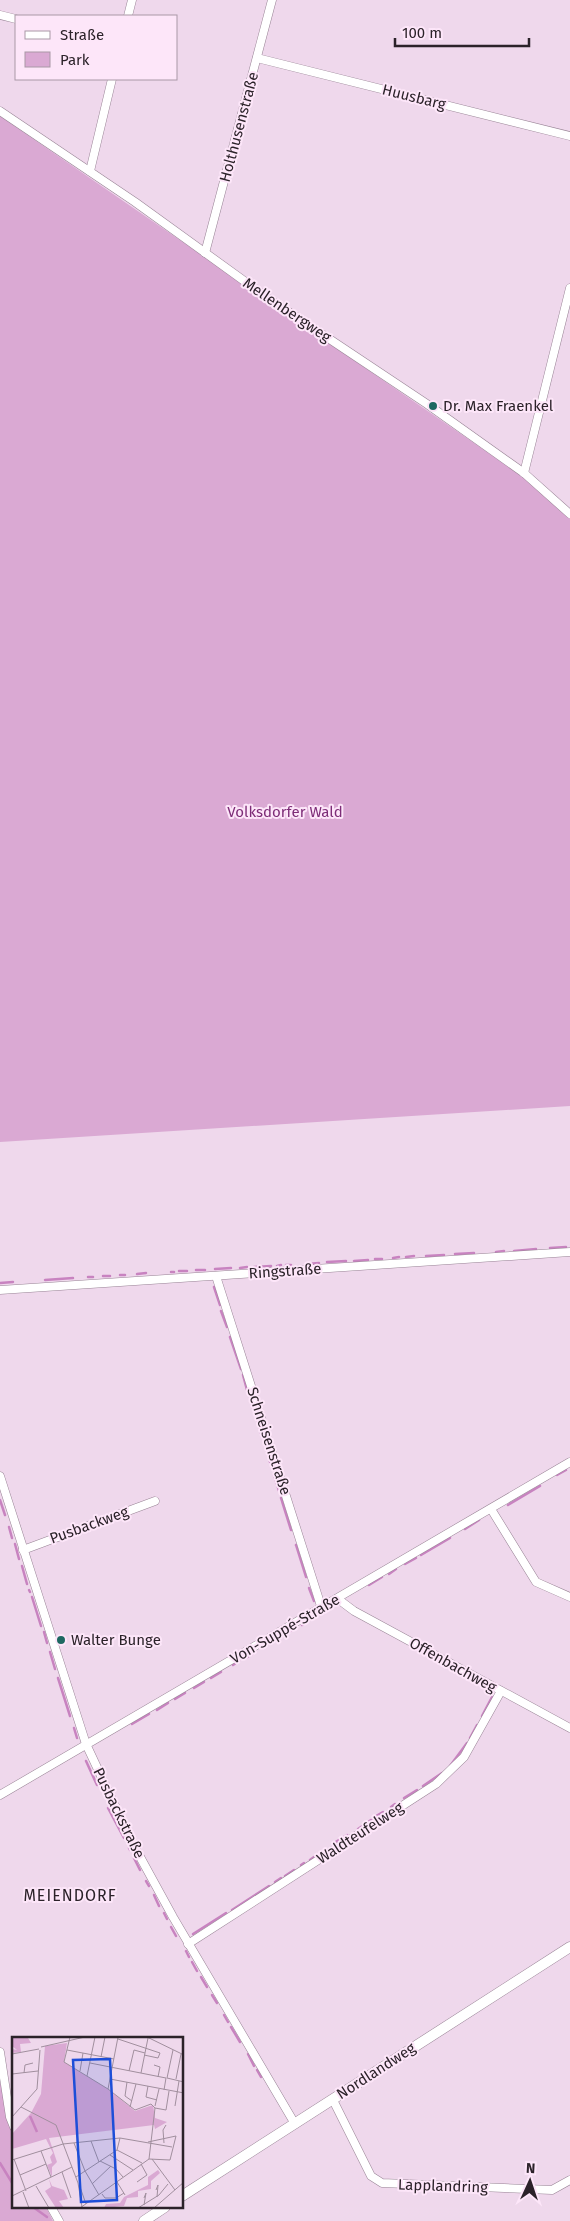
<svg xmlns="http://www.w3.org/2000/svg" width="570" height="2221" viewBox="0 0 570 2221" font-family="'Fira Sans',sans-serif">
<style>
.green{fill:#daa9d3}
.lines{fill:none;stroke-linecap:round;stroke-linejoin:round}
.stream{stroke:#c883c0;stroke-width:2.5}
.minor-casing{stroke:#988395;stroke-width:9}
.tertiary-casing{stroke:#988395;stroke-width:11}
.minor{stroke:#fff;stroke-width:8}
.tertiary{stroke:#fff;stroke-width:10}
.poi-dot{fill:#1d6861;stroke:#fde6f9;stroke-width:2}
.labels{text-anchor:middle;stroke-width:4;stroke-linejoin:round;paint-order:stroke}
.street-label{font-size:15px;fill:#2b2229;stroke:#fde6f9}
.poi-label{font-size:15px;fill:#2b2229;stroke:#fde6f9;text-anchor:start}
.park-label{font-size:15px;fill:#7d2c77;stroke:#fde6f9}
.neighbourhood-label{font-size:16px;letter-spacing:1px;fill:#2b2229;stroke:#fde6f9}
.inset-river{fill:none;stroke:#c883c0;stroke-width:2.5}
.inset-road{fill:none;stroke:#a18f9e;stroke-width:1}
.view{fill:#1d4ed8;fill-opacity:0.15;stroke:#1d4ed8;stroke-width:2.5}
.inset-edge{fill:none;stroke:#2b2229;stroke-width:2.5}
</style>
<rect width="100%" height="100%" fill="#efd8ec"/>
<!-- green -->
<g class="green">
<polygon points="0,116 525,478 570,519 570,1106 0,1142"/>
<polygon points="0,2082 14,2134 14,2207 46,2207 53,2221 0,2221"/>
</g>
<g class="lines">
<!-- stream -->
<g class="stream">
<polyline points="550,1248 566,1247"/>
<polyline points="514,1251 536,1249"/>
<polyline points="496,1252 504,1251"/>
<polyline points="455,1254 474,1253"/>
<polyline points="426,1256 444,1255"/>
<polyline points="406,1257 414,1256"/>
<polyline points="393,1258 399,1257"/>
<polyline points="375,1259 382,1259"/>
<polyline points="354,1261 368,1260"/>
<polyline points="327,1262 346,1261"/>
<polyline points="307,1264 319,1263"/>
<polyline points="286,1265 291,1265"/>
<polyline points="277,1266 281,1265"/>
<polyline points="254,1267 271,1266"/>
<polyline points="240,1268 247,1267"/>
<polyline points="215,1269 231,1268"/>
<polyline points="196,1270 205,1270"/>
<polyline points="179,1271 187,1271"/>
<polyline points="171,1272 174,1272"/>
<polyline points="137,1274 146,1273"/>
<polyline points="120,1275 125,1275"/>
<polyline points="103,1276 110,1276"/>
<polyline points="88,1277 93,1277"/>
<polyline points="45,1280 73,1278"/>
<polyline points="0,1283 13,1282"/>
<polyline points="214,1287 220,1305"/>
<polyline points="221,1311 227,1327"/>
<polyline points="230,1337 241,1369"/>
<polyline points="243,1375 247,1390"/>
<polyline points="251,1402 254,1411"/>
<polyline points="256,1417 258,1423"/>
<polyline points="259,1427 262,1437"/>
<polyline points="265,1444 270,1462"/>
<polyline points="274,1475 279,1491"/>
<polyline points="557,1475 566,1470"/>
<polyline points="281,1498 291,1530"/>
<polyline points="0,1500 5,1515"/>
<polyline points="508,1505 540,1486"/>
<polyline points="9,1527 12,1538"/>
<polyline points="465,1529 479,1520"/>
<polyline points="15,1544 19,1559"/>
<polyline points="296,1545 306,1577"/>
<polyline points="421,1555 450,1538"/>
<polyline points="405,1564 416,1558"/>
<polyline points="22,1566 27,1584"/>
<polyline points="389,1574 396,1569"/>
<polyline points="369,1585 382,1577"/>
<polyline points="309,1588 314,1601"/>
<polyline points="29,1590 30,1592"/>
<polyline points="32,1597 41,1626"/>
<polyline points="320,1614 326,1610"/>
<polyline points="302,1625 312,1618"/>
<polyline points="44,1632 47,1643"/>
<polyline points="285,1634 294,1629"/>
<polyline points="268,1644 276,1640"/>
<polyline points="50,1652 55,1669"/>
<polyline points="246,1658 255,1652"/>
<polyline points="233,1665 239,1661"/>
<polyline points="58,1678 70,1716"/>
<polyline points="211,1678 221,1672"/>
<polyline points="194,1688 204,1682"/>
<polyline points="175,1699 185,1693"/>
<polyline points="157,1710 168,1703"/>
<polyline points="482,1716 492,1697"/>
<polyline points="132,1724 149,1714"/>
<polyline points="74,1728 77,1738"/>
<polyline points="470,1738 477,1725"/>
<polyline points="86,1761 97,1785"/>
<polyline points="450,1766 467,1743"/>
<polyline points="423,1786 442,1773"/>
<polyline points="404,1798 417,1790"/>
<polyline points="391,1807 395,1804"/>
<polyline points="108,1808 124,1838"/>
<polyline points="376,1816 383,1812"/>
<polyline points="358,1829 371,1820"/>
<polyline points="334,1843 347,1835"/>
<polyline points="129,1848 130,1850"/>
<polyline points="134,1858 140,1870"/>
<polyline points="310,1860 318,1854"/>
<polyline points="301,1865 304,1863"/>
<polyline points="285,1876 294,1870"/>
<polyline points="146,1881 149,1886"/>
<polyline points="275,1882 281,1878"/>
<polyline points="154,1895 159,1906"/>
<polyline points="232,1910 269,1886"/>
<polyline points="164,1913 167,1919"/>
<polyline points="171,1927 176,1936"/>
<polyline points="193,1934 226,1913"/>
<polyline points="186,1951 189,1957"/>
<polyline points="192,1962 197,1971"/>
<polyline points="201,1977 207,1987"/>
<polyline points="212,1995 217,2003"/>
<polyline points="224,2015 228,2022"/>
<polyline points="231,2027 240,2042"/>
<polyline points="248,2054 254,2066"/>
<polyline points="257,2070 261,2077"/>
<polyline points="0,2163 14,2186"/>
<polyline points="33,2207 47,2217"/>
</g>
<!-- minor casing -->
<g class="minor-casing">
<g id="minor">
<polyline points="0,15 16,19"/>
<polyline points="128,16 132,0"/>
<polyline points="257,58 570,136"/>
<polyline points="0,111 135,202 265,296 427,404 524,473 570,514"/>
<polyline points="90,171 112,79"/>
<polyline points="205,253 272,0"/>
<polyline points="524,473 570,288"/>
<polyline points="216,1276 321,1606"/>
<polyline points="0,1290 570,1252"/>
<polyline points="0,1476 86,1744 133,1844 173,1917 295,2124"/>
<polyline points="491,1509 536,1582 570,1597"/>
<polyline points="23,1550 155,1501"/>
<polyline points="338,1599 354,1611 570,1728"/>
<polyline points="0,1795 570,1462"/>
<polyline points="188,1944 436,1784 464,1757 501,1691"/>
<polyline points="0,2052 10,2117 14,2127"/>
<polyline points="333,2100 371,2176 382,2183 552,2190 570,2180"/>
<polyline points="51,2207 59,2221"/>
</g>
</g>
<!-- tertiary casing -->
<g class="tertiary-casing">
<g id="tertiary">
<polyline points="182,2196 570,1947"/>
<polyline points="144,2221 165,2207"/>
</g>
</g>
<!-- minor -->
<use href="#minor" class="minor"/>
<!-- tertiary -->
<use href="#tertiary" class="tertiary"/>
</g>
<!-- markers -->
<g class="poi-dot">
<circle cx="433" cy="406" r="5"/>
<circle cx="61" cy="1640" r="5"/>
</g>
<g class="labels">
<!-- street labels -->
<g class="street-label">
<text transform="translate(414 97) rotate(14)" y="5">Huusbarg</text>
<text transform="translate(239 127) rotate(-75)" y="5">Holthusenstraße</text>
<text transform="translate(287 310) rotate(34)" y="5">Mellenbergweg</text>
<text transform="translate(285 1271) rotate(-4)" y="5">Ringstraße</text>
<text transform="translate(269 1441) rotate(72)" y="5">Schneisenstraße</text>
<text transform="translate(89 1525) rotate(-20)" y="5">Pusbackweg</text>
<text transform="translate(285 1629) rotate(-30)" y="5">Von-Suppé-Straße</text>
<text transform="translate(453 1665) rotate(29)" y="5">Offenbachweg</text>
<text transform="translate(119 1813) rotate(64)" y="5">Pusbackstraße</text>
<text transform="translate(360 1833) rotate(-33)" y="5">Waldteufelweg</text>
<text transform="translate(376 2071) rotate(-33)" y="5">Nordlandweg</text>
<text transform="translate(443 2186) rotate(2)" y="5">Lapplandring</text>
</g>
<!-- poi labels -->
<g class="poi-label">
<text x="443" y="411">Dr. Max Fraenkel</text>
<text x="71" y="1645">Walter Bunge</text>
</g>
<!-- park labels -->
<g class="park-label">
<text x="285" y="817">Volksdorfer Wald</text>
</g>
<!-- neighbourhood labels -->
<g class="neighbourhood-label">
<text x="70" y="1901">MEIENDORF</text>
</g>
</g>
<!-- overview -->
<g transform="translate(12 2037)">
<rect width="171" height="171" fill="#efd8ec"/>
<path d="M0,0L16,1L19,6L8,7L9,15L0,16V12L5,13L0,9ZM55,6L52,25L96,52L123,74L141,68L143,81L155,85L143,92L142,88L126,90L37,101L45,125L40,130V140L35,128L40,126L38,120L41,116L34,102L0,112V97L19,76L29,57L33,9ZM146,133L148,136L139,144V152L126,154V160L115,161L112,169L92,171L94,167L108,166L112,160L136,148V140ZM37,142L40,149L52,153L56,162L47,164L52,171H44L33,154L39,150Z" fill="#daa9d3"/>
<path class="inset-river" d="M18,79L25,95"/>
<path class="inset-road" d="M58,0L52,25L96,52L123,73L139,67L143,71M135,0L172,18M106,2L148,16L146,21L132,18M29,10L73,0M55,13L102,22M161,13L155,41L172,45M0,17L27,12M89,20L93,0M78,26L154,41L152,53M142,28L148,30L146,40M68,34L71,16M117,34L122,13L133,16M12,36L13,28L21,26M129,36L136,1M0,37L26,34M75,39L83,0M98,42L172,56M164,42L169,17M115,45L113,59L120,64M136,49L134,60L145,63M96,52L106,0M143,69L147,52M163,69L167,44M9,70L44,88L66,146L70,170M118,70L124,47M143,71L154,73L157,54M0,80L25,52L28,13M79,104L87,125M136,105L164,99L158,123L137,122M62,106L73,134L87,158M152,106L151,93L154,88M105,113L130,126M29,114L39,140M98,118L121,133M2,122L14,154M140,122L163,153M0,123L51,107L108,101L160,110M88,124L104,132L111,140M50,135L59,161M8,138L34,127M64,140L105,113L108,101M105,145L113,158M125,145L135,138L129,127M80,147L99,129M24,149L37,171M68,150L74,167M144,153L146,148L145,160M11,155L17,171M90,157L93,161H104L112,156M0,159L60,130M132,161L134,156L132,168M68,171L137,122L143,71M126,171L147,158L156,147M142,171L172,145"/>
<path class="view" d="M98,22L105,163L69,165L61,23Z"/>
<rect width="171" height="171" class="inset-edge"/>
</g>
<!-- legend -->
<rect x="15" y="15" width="162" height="65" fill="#fde6f9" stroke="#a998a6"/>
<rect x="25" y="31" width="25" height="8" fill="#ffffff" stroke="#a998a6"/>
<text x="60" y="40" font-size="15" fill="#2b2229">Straße</text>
<rect x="25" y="52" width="25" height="15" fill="#daa9d3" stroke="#a998a6"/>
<text x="60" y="65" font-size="15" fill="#2b2229">Park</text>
<!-- north arrow -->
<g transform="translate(530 2181) rotate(3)" stroke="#fde6f9" stroke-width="4" paint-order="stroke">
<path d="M0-4L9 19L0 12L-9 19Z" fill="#2b2229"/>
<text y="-8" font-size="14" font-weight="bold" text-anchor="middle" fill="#2b2229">N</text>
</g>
<!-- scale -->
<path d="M395 38v8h134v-8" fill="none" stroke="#2b2229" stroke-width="2.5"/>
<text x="402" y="38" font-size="15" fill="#2b2229" stroke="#fde6f9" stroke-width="4" paint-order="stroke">100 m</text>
</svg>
